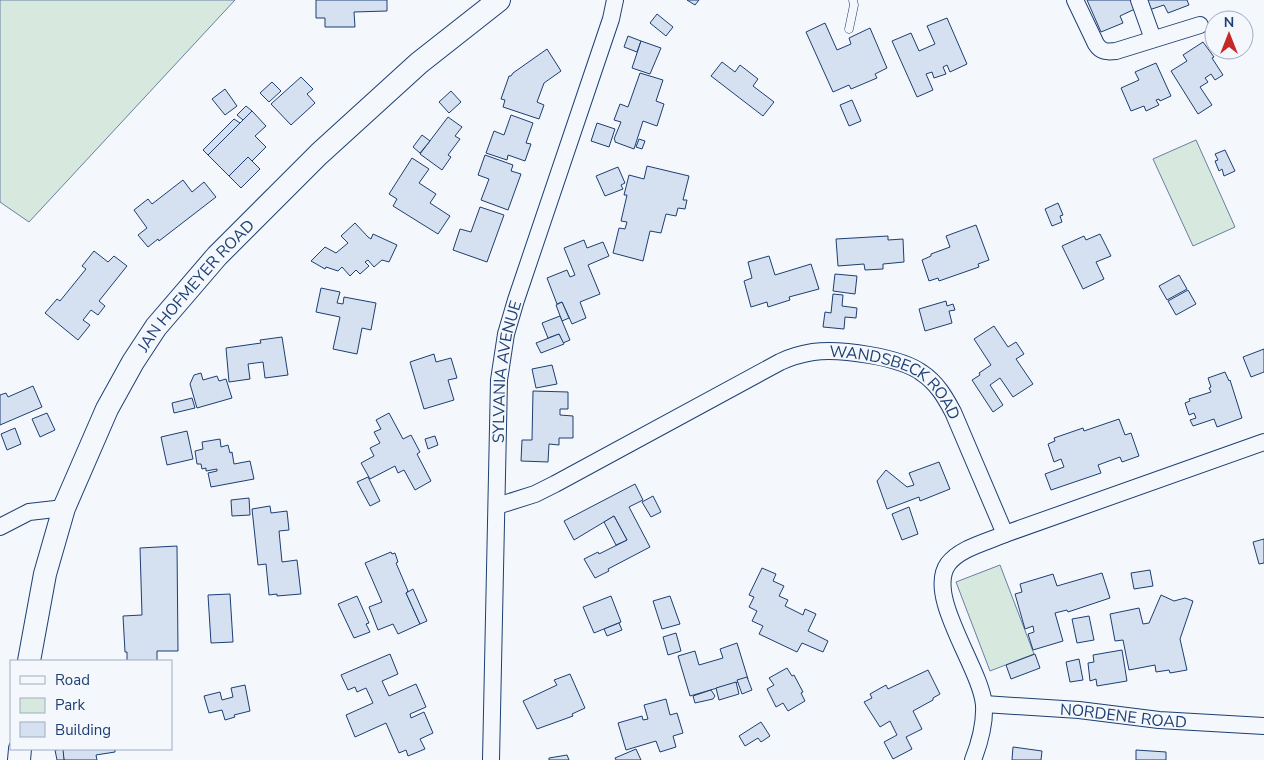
<svg xmlns="http://www.w3.org/2000/svg" width="1264" height="760" viewBox="0 0 1264 760" font-family="'Nunito Sans',sans-serif">
<style>
.green{fill:#d7e8df;stroke:#687fa3}
.building{fill:#d5e0f0;stroke:#1d3f73}
.lines{fill:none;stroke-linecap:round;stroke-linejoin:round}
.lane-casing{stroke:#1d3f73;stroke-width:9}
.street-casing{stroke:#1d3f73;stroke-width:18}
.secondary-casing{stroke:#1d3f73;stroke-width:24}
.lane{stroke:#f4f7fb;stroke-width:8}
.street{stroke:#f4f7fb;stroke-width:16}
.secondary{stroke:#f4f7fb;stroke-width:22}
.labels{text-anchor:middle;stroke-width:4;stroke-linejoin:round;paint-order:stroke}
.street-label{font-size:16px;fill:#1d3f73;stroke:#f4f7fb}
</style>
<rect width="100%" height="100%" fill="#f4f7fb"/>
<!-- green -->
<g class="green">
<polygon points="0,0 235,0 29,222 0,202"/>
<polygon points="1196,140 1235,227 1193,246 1153,159"/>
<polygon points="1000,565 1034,654 990,671 956,582"/>
</g>
<!-- building -->
<g class="building">
<polygon points="316,0 387,0 387,11 354,12 355,27 325,27 325,18 316,18"/>
<polygon points="687,0 699,0 695,5"/>
<polygon points="1087,0 1134,0 1137,8 1120,16 1123,23 1101,32"/>
<polygon points="1142,0 1187,0 1189,5 1168,13 1164,5 1146,11"/>
<polygon points="657,14 673,27 666,36 650,23"/>
<polygon points="947,18 967,64 950,72 947,65 943,67 946,74 934,78 932,72 926,74 933,90 917,97 892,41 911,33 919,51 935,44 927,26"/>
<polygon points="825,23 837,50 851,44 849,38 870,28 887,68 875,74 877,78 851,89 849,85 833,92 806,32"/>
<polygon points="628,36 641,41 637,52 624,47"/>
<polygon points="641,41 661,48 650,74 632,68"/>
<polygon points="1203,42 1214,57 1212,58 1223,75 1215,80 1211,74 1205,78 1208,82 1200,87 1212,105 1198,114 1171,71 1187,61 1183,55"/>
<polygon points="547,49 561,71 544,83 537,102 544,105 539,119 503,107 505,100 501,99 509,76 511,76 513,73"/>
<polygon points="722,62 735,72 740,65 758,79 753,86 774,102 763,116 711,76"/>
<polygon points="1156,63 1171,96 1160,101 1159,99 1156,100 1159,105 1146,111 1144,106 1131,111 1121,88 1139,80 1135,72"/>
<polygon points="640,73 663,80 656,101 664,104 657,126 643,121 634,149 615,142 615,140 614,139 621,122 614,120 620,104 628,107"/>
<polygon points="301,77 313,89 307,94 315,103 291,125 271,104"/>
<polygon points="272,82 281,91 269,102 260,93"/>
<polygon points="225,89 237,106 225,115 212,99"/>
<polygon points="451,91 461,102 449,113 439,102"/>
<polygon points="852,100 861,121 849,126 840,105"/>
<polygon points="246,106 252,111 243,120 237,115"/>
<polygon points="252,111 266,126 255,136 266,147 252,161 248,157 229,176 208,155"/>
<polygon points="511,115 533,123 526,143 531,144 525,161 508,155 507,160 486,153 494,131 504,135"/>
<polygon points="448,117 462,127 455,136 460,139 448,155 451,157 442,170 420,154"/>
<polygon points="234,119 240,123 208,155 203,150"/>
<polygon points="597,123 615,129 609,147 591,141"/>
<polygon points="422,135 430,141 420,153 413,147"/>
<polygon points="639,139 645,141 642,149 636,147"/>
<polygon points="1225,150 1235,171 1224,176 1222,169 1219,171 1215,161 1218,160 1215,154"/>
<polygon points="485,155 513,165 511,171 521,174 508,210 481,200 489,179 478,175"/>
<polygon points="248,157 260,169 241,188 229,176"/>
<polygon points="412,158 429,169 419,183 436,194 430,203 450,216 438,234 393,206 397,199 389,194"/>
<polygon points="647,166 689,176 683,200 687,200 685,209 678,208 676,216 666,214 661,233 650,231 643,261 613,253 619,228 625,229 627,222 621,221 627,195 624,195 629,175 644,179"/>
<polygon points="618,167 625,183 621,185 623,189 605,196 596,176"/>
<polygon points="183,180 192,192 204,182 216,197 159,241 158,239 148,247 138,235 147,228 134,210 148,199 152,204"/>
<polygon points="1058,203 1063,215 1060,216 1062,222 1052,226 1045,209"/>
<polygon points="480,207 504,215 487,262 453,250 460,229 471,232"/>
<polygon points="355,223 368,237 371,239 373,234 397,245 389,262 382,260 374,267 368,260 365,262 369,266 360,274 356,270 350,276 342,267 338,271 326,267 325,269 311,261 325,247 336,253 348,243 341,236"/>
<polygon points="976,225 989,260 978,264 979,267 939,281 938,278 929,281 922,260 931,256 931,254 950,247 946,236"/>
<polygon points="1100,234 1111,256 1096,262 1104,279 1083,289 1062,246 1084,236 1086,240"/>
<polygon points="888,236 888,240 903,239 904,262 883,264 883,269 865,270 864,264 838,266 836,239"/>
<polygon points="584,240 587,248 603,242 609,256 588,265 600,294 580,302 586,318 572,324 562,302 557,304 547,278 567,270 570,277 575,275 564,248"/>
<polygon points="94,251 108,262 114,256 127,266 99,301 105,306 98,315 91,310 83,320 90,325 78,340 45,313 57,299 60,301 86,269 82,266"/>
<polygon points="769,256 775,275 811,264 819,289 789,297 790,300 768,307 767,302 751,307 744,281 752,278 748,262"/>
<polygon points="835,274 857,276 855,294 833,291"/>
<polygon points="1179,275 1187,289 1167,300 1159,286"/>
<polygon points="321,288 340,292 337,303 343,304 344,297 376,303 371,330 362,328 357,354 333,349 340,317 316,312"/>
<polygon points="1188,290 1196,304 1176,315 1168,301"/>
<polygon points="833,294 843,295 842,306 857,308 856,318 845,317 844,329 823,327 825,312 831,313"/>
<polygon points="946,301 947,306 953,304 955,310 949,311 952,323 925,331 919,309"/>
<polygon points="562,302 569,318 562,321 556,305"/>
<polygon points="560,316 570,340 563,343 559,334 548,338 542,323"/>
<polygon points="994,326 1008,347 1016,342 1024,354 1016,359 1033,384 1013,397 1000,378 990,385 1003,405 993,412 972,380 980,375 979,373 991,365 974,339"/>
<polygon points="559,334 564,344 541,353 536,343"/>
<polygon points="282,337 288,375 265,378 263,362 248,364 250,379 229,382 226,348 261,343 260,340"/>
<polygon points="1264,349 1264,372 1251,377 1243,357"/>
<polygon points="434,354 436,362 451,358 457,378 448,380 454,400 424,409 410,362"/>
<polygon points="552,365 557,384 536,388 532,369"/>
<polygon points="1225,372 1229,381 1230,380 1242,418 1217,427 1214,419 1193,426 1190,420 1196,418 1194,413 1189,415 1185,403 1190,401 1189,399 1211,392 1209,388 1211,387 1208,378"/>
<polygon points="201,373 203,380 217,376 219,381 226,379 232,398 197,408 190,384 194,375"/>
<polygon points="33,386 42,407 0,425 0,395 6,393 8,397"/>
<polygon points="533,391 568,392 568,409 560,409 560,415 573,416 573,438 559,438 559,445 549,444 548,462 521,461 522,440 532,440"/>
<polygon points="192,398 195,408 174,413 172,403"/>
<polygon points="47,413 55,430 40,437 32,419"/>
<polygon points="389,413 403,439 411,435 420,452 417,454 431,481 415,490 404,470 398,473 395,466 370,479 361,463 374,456 370,448 380,443 374,432 381,429 376,420"/>
<polygon points="1119,419 1125,435 1131,433 1139,456 1122,462 1120,457 1098,465 1101,473 1051,490 1045,474 1064,467 1061,459 1054,462 1048,444 1055,441 1054,438 1083,428 1084,431"/>
<polygon points="15,428 21,444 7,450 1,434"/>
<polygon points="187,431 193,459 167,465 161,437"/>
<polygon points="435,436 438,445 428,449 425,439"/>
<polygon points="220,439 221,447 228,445 230,453 232,452 234,464 250,461 254,479 211,487 208,473 217,471 217,469 206,471 206,468 202,469 201,464 197,464 195,451 203,449 202,442"/>
<polygon points="939,462 950,489 920,501 919,497 887,509 877,481 886,470 907,487 914,485 909,473"/>
<polygon points="368,477 380,501 370,506 357,482"/>
<polygon points="635,484 643,500 629,507 650,547 608,569 609,571 595,578 584,559 598,552 599,554 627,540 614,516 574,540 564,521"/>
<polygon points="653,496 661,512 651,517 642,502"/>
<polygon points="249,498 250,515 232,516 231,500"/>
<polygon points="270,506 271,513 287,511 289,530 279,531 282,562 297,560 301,594 277,596 277,594 269,595 266,564 258,565 252,509"/>
<polygon points="909,507 918,534 902,540 892,514"/>
<polygon points="614,516 627,540 616,545 604,522"/>
<polygon points="1264,539 1264,563 1259,564 1253,542"/>
<polygon points="177,546 178,651 157,651 157,661 127,661 127,652 125,652 123,616 142,615 140,548"/>
<polygon points="391,552 392,554 395,553 398,562 396,563 408,591 406,593 420,624 398,634 393,624 378,630 369,607 382,602 365,563"/>
<polygon points="762,568 776,574 773,581 784,586 779,596 788,600 785,606 803,615 805,609 816,614 808,631 828,641 823,652 802,643 797,652 759,634 763,626 752,621 757,611 749,607 754,597 749,595"/>
<polygon points="1150,570 1153,586 1134,589 1131,573"/>
<polygon points="1102,573 1110,598 1068,612 1067,610 1055,613 1063,641 1033,650 1028,634 1034,632 1033,626 1025,629 1015,594 1022,592 1020,584 1053,574 1057,586"/>
<polygon points="413,589 427,621 420,624 406,593"/>
<polygon points="230,594 233,642 211,643 208,595"/>
<polygon points="1161,595 1174,601 1185,598 1193,601 1180,639 1187,670 1170,673 1169,670 1156,672 1155,665 1129,670 1123,640 1115,641 1110,614 1139,608 1143,624 1149,623"/>
<polygon points="357,596 369,623 366,624 370,632 354,638 338,604"/>
<polygon points="611,596 621,622 594,633 583,607"/>
<polygon points="670,596 680,624 662,629 653,601"/>
<polygon points="1089,616 1094,640 1077,643 1072,619"/>
<polygon points="619,623 622,630 607,636 604,629"/>
<polygon points="676,633 681,651 668,655 663,637"/>
<polygon points="737,643 748,679 690,696 678,656 695,651 699,665 723,658 720,649"/>
<polygon points="1122,650 1127,681 1097,686 1096,679 1090,681 1088,663 1094,662 1093,655"/>
<polygon points="390,654 398,674 382,681 389,696 416,684 426,707 410,714 411,718 424,712 433,733 420,739 425,749 408,756 406,750 399,753 386,723 355,737 346,715 373,703 366,688 357,692 355,687 348,690 341,675"/>
<polygon points="1035,654 1040,668 1011,679 1006,665"/>
<polygon points="1079,659 1083,680 1070,682 1066,662"/>
<polygon points="787,668 792,676 794,675 803,692 801,693 805,701 788,711 783,703 776,707 767,689 774,685 769,678"/>
<polygon points="928,670 940,694 933,698 933,700 913,711 922,729 906,737 912,749 893,759 884,742 897,735 890,721 880,727 864,702 872,698 870,694 886,685 888,689"/>
<polygon points="570,674 585,708 572,714 573,716 537,729 523,701 557,685 554,680"/>
<polygon points="747,677 752,690 742,694 737,680"/>
<polygon points="736,682 739,694 719,700 716,688"/>
<polygon points="245,685 250,711 234,715 235,717 225,720 222,710 209,713 204,696 220,692 222,700 233,697 231,688"/>
<polygon points="711,690 715,696 713,699 695,703 693,696"/>
<polygon points="666,699 670,715 677,713 683,733 673,736 676,747 660,752 656,741 626,750 618,723 642,716 643,720 648,719 644,705"/>
<polygon points="761,722 770,736 761,742 758,738 745,746 739,736"/>
<polygon points="1013,747 1042,751 1041,760 1012,760"/>
<polygon points="62,749 115,749 115,752 96,755 97,760 64,760"/>
<polygon points="63,749 64,760 57,760 55,750"/>
<polygon points="636,749 641,760 616,760 615,758"/>
<polygon points="1136,750 1166,752 1166,760 1136,760"/>
<polygon points="567,755 569,760 549,760 549,758"/>
</g>
<g class="lines">
<!-- lane casing -->
<g class="lane-casing">
<polyline id="lane" points="849,29 854,5 853,0"/>
</g>
<!-- street casing -->
<g class="street-casing">
<g id="street">
<path d="M1075,0L1096,44C1101,52 1107,52 1116,51L1200,25"/>
<polyline points="1139,0 1153,39"/>
<path id="s1" d="M497,506L535,494L555,484L780,362C790,357 801,354 813,352C839,348 901,357 922,373C937,383 945,397 953,412L1005,534L1264,442"/>
<polyline points="0,527 29,512 64,508"/>
<path id="s2" d="M984,704L1079,710L1159,720L1264,726"/>
<path id="s3" d="M491,760L499,380L506,334L516,300L611,19L615,0"/>
<path d="M973,760C980,742 985,724 984,705C981,668 925,596 948,564C960,548 987,542 1005,534"/>
</g>
</g>
<!-- secondary casing -->
<g class="secondary-casing">
<g id="secondary">
<path id="s4" d="M29,661L45,574L64,508L107,409L133,362L156,327L217,256L319,154L419,63L499,0"/>
<polyline points="19,760 20,749"/>
</g>
</g>
<!-- lane -->
<use href="#lane" class="lane"/>
<!-- street -->
<use href="#street" class="street"/>
<!-- secondary -->
<use href="#secondary" class="secondary"/>
</g>
<g class="labels">
<!-- street labels -->
<g class="street-label">
<text dy="6" stroke="none"><textPath href="#s4" startOffset="418">JAN HOFMEYER ROAD</textPath></text>
<text dy="6" stroke="none"><textPath href="#s3" startOffset="389">SYLVANIA AVENUE</textPath></text>
<text dy="6" stroke="none"><textPath href="#s1" startOffset="446">WANDSBECK ROAD</textPath></text>
<text dy="6" stroke="none"><textPath href="#s2" startOffset="140">NORDENE ROAD</textPath></text>
</g>
</g>
<!-- legend -->
<rect x="10" y="660" width="162" height="90" fill="#f4f7fb" stroke="#9eadc5"/>
<rect x="20" y="676" width="25" height="8" fill="#f4f7fb" stroke="#9eadc5"/>
<text x="55" y="685" font-size="15" fill="#1d3f73">Road</text>
<rect x="20" y="698" width="25" height="15" fill="#d7e8df" stroke="#9eadc5"/>
<text x="55" y="710" font-size="15" fill="#1d3f73">Park</text>
<rect x="20" y="722" width="25" height="15" fill="#d5e0f0" stroke="#9eadc5"/>
<text x="55" y="735" font-size="15" fill="#1d3f73">Building</text>
<!-- north arrow -->
<g transform="translate(1229 35)"><circle r="24" fill="#f4f7fb" stroke="#9eadc5"/>
<path d="M0-4L9 19L0 12L-9 19Z" fill="#c62828"/>
<text y="-8" font-size="14" font-weight="bold" text-anchor="middle" fill="#1d3f73">N</text>
</g>
</svg>
